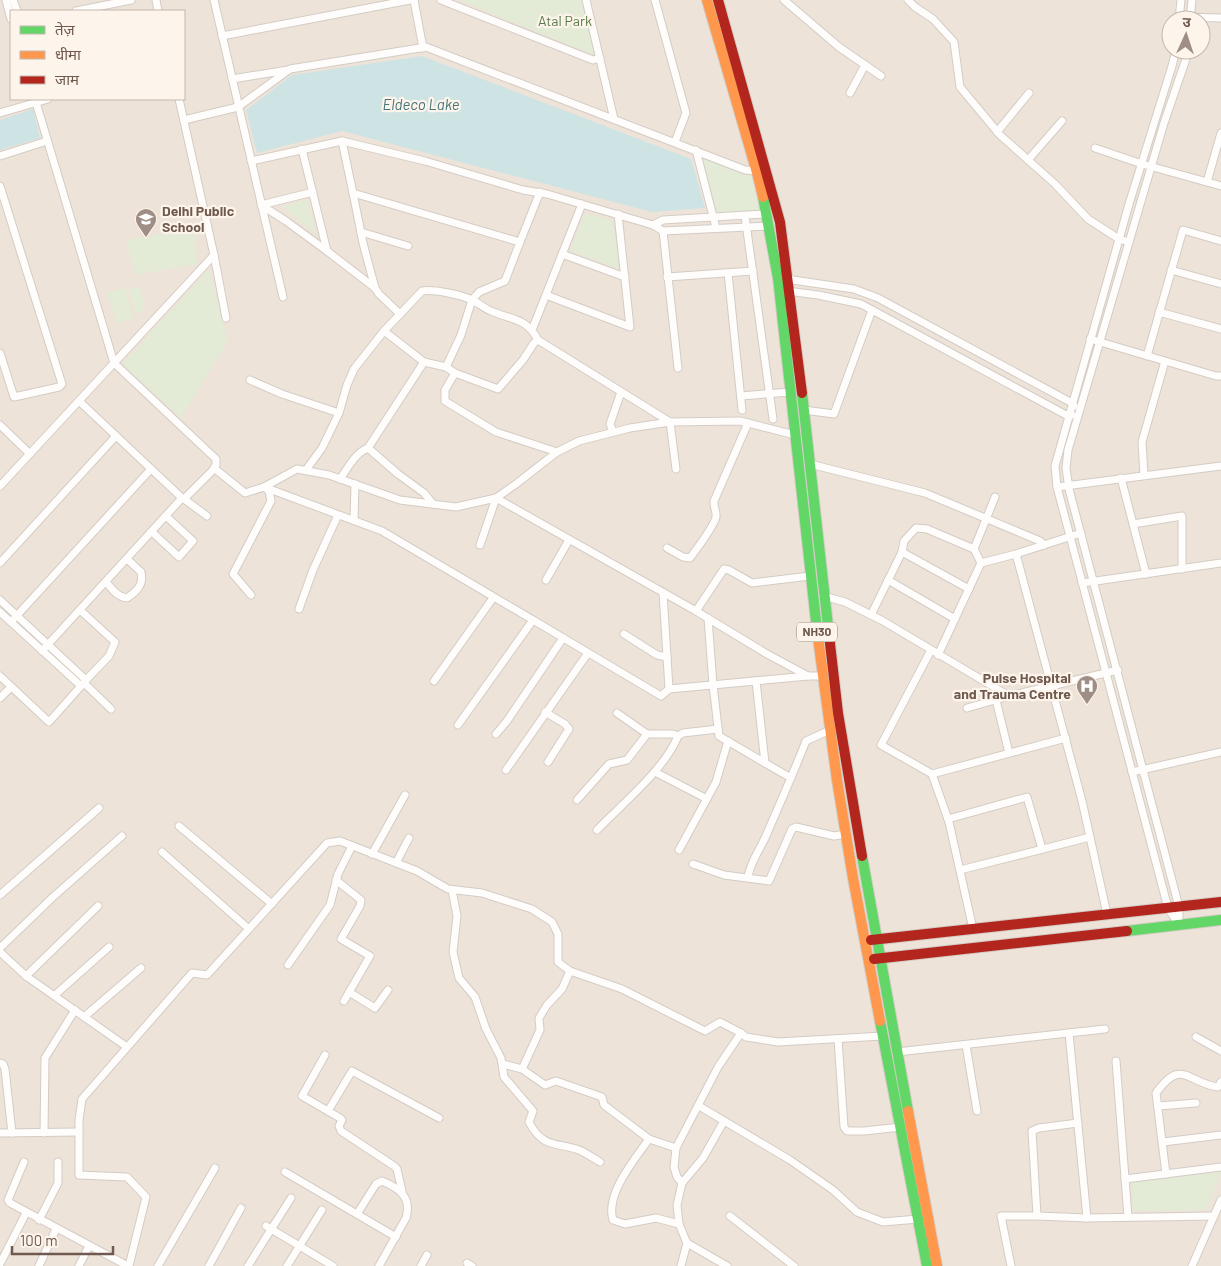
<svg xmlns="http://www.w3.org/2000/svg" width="1221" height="1266" viewBox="0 0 1221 1266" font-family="Barlow,'Noto Sans Devanagari',sans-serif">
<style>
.residential{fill:#eee3d8;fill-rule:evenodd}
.green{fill:#e3ead6}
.water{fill:#cee3e4}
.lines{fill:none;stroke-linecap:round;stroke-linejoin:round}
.street-casing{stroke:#d3ccc5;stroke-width:9}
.fast-casing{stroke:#d4cdc6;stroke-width:12}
.slow-casing{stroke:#d4cdc6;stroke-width:12}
.jam-casing{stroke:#d4cdc6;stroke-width:12}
.street{stroke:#fefdfc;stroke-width:7}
.fast{stroke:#63d668;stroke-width:10}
.slow{stroke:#ff974d;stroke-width:10}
.jam{stroke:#b3261e;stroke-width:10}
.labels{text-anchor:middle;stroke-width:4.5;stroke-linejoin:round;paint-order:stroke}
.shield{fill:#fdf5eb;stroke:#9a887d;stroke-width:1}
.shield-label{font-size:12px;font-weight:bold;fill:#70594e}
.park-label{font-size:14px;fill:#597a4a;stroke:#fdf5eb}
.poi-label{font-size:14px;font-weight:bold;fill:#70594e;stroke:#fdf5eb;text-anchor:start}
.water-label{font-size:15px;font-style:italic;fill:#47737a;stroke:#fdf5eb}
</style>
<rect width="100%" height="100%" fill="#f6f0ea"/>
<!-- residential -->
<path class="residential" d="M0,0H1221V1266H0ZM11,11H184V99H11ZM1171,20H1201V50H1171Z"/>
<!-- green -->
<g class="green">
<polygon points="458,0 583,0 596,56"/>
<polygon points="700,155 754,174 763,212 718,214"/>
<polygon points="307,200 317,235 282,206"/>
<polygon points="585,213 613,221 620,269 570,251"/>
<polygon points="194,227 197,264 135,275 126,240"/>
<polygon points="209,269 228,341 181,418 122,364"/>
<polygon points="140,287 145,311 135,314 129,288"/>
<polygon points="125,288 133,319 117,323 107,293"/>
<polygon points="1221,1172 1206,1210 1133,1211 1131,1182"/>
</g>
<!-- water -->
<g class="water">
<polygon points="422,56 691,159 705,208 652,212 342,131 257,153 246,110 292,75"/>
<polygon points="33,109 40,138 0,150 0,120"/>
</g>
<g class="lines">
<!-- street casing -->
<g class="street-casing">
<g id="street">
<polyline points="6,0 11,19"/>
<polyline points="13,0 17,11"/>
<polyline points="156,0 158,11"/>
<polyline points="214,0 283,297"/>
<polyline points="414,0 423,48"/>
<polyline points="441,0 593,60 600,58"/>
<polyline points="586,0 614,119"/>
<polyline points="655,0 686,113 675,142"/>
<polyline points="784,0 839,47 881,76"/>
<polyline points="908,0 915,7 933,19 954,42 960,87 1000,135 1055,184 1088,219 1119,239 1129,242"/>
<polyline points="76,11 131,0"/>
<polyline points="1179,17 1221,18"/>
<polyline points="1179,20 1181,0"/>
<polyline points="1190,20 1192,0"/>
<polyline points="222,36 410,0"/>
<polyline points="1176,50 1172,66 1129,204 1055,466 1057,487 1168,908 1179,925"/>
<polyline points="232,79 288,70"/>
<polyline points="850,93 865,65"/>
<polyline points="35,99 114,363 216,459 216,465 213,470 184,499 182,498"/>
<polyline points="179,99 214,255 226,318"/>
<polyline points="0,113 48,99"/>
<polyline points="184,120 238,107 290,69 426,47 745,170 756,171"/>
<polyline points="997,132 1029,93"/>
<polyline points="342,141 353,193 520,242 505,281 479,292 472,300 461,335 446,367"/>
<polyline points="1095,148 1142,164 1221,186"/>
<polyline points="302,149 327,251 375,288"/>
<polyline points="696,150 716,228"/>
<polyline points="0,156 47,141"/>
<polyline points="1028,160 1062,121"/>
<polyline points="251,161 342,141 425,161 523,190 547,194 653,225 663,231 769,226"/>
<polyline points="1207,182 1221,133"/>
<polyline points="0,186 62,384 59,387 14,397 0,353"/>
<polyline points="313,192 261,205 286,221 327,251"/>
<polyline points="353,193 363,243 375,288 379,294 400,314"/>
<polyline points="745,216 773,419"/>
<polyline points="653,225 663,220 766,214"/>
<polyline points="663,231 678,368"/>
<polyline points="361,232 408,246"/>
<polyline points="520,242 540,192"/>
<polyline points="562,254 625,277"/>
<polyline points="1171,270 1221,284"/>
<polyline points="728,273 742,410"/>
<polyline points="667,277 753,271"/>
<polyline points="786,279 854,289 878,298 1072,403 1074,406"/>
<polyline points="787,291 818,295 861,304 1068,416 1072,415"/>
<polyline points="546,295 630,327 618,214"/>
<polyline points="1159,312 1221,329"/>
<polyline points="532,330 582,204"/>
<polyline points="384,331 424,362 446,367 455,373 498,389 523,360 534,343 538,340 670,422 676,469"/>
<polyline points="1090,339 1216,376 1221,376"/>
<polyline points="1147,356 1183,230 1221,241"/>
<polyline points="455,373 445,390 445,401 496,432 557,452"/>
<polyline points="250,380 282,394 339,413"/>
<polyline points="741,396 790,392"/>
<polyline points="804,410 834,414 872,310"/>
<polyline points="0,425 30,454"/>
<polyline points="613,432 610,424 621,392"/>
<polyline points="368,448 398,474 424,493 433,504"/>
<polyline points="810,464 925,493 1040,541 1044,545"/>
<polyline points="214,468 245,493 264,487 297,469 329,475 400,500 456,507 496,498 516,484 557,452 579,441 630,428 670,422 740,421 795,435"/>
<path d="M306,470L322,448L339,413L347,385L354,369L384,331L422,291C434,289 463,295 474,301C480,304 485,309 491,311C511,320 526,317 538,340"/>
<polyline points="1144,475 1142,442 1165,361"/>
<polyline points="1121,478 1146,574"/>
<path d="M340,479C348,468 355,453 368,448L424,362"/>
<polyline points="0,486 214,255"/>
<polyline points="264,487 382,531 533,620"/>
<polyline points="1057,487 1221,466"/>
<polyline points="496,498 696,611 767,654 808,676 823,676"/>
<polyline points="184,499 207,516"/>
<polyline points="354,520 355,484"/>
<polyline points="1133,524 1182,516 1182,569"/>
<polyline points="152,532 179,557 193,541 166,516"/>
<polyline points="480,545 496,498"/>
<path d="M667,548L683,557L690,558C696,550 714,526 716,517C717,511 713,507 714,501L748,423"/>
<polyline points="902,552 969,589"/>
<polyline points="1016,554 1082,801 1107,914"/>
<polyline points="0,563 116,436"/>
<polyline points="981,563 974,549 995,497"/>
<polyline points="546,580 569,540"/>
<polyline points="888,580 955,619"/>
<path d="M106,582C112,589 117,597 127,598C137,591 144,585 141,572L127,559"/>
<polyline points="1082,583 1221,563"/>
<polyline points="663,593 669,689 808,676"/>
<polyline points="251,595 233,574 271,501 269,491 264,487"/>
<polyline points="823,596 845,602 883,621 1009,696"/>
<polyline points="0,600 86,680 81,686"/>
<polyline points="299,609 313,570 338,515"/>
<polyline points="80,610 115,642 109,656 86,680"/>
<polyline points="696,611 724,569 729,570 752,583 810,576"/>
<polyline points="0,612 81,686 49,722 0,676"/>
<polyline points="871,615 902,552 904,541 916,528 927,529 974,549"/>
<polyline points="708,618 713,685 719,736 765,763 756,681"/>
<polyline points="11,622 151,469"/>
<polyline points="624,634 657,655 667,657"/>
<polyline points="931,650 881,745 932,774 1066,738"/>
<polyline points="42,651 182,498 79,401"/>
<polyline points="938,655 981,563 1016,554 1081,533"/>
<polyline points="434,681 493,598"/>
<polyline points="84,683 111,709"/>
<polyline points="0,698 11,687"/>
<polyline points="996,700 1009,753"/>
<polyline points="967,708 1009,696 1118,670"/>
<polyline points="545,712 565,724 569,729 548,762"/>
<polyline points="617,713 647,734 673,734 678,736 683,733 718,729"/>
<polyline points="458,725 533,620 661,696 669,689"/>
<polyline points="496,734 507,721 563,638"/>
<polyline points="765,763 791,778"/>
<polyline points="506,770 588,653"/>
<polyline points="655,772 707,799"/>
<polyline points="1132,772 1221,752"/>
<polyline points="932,774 949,822 973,929"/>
<polyline points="577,800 609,764 627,760 647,734"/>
<polyline points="948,819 1027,797 1042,849"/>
<polyline points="179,826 272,904"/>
<path d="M597,830C622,804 665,769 678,736"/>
<polyline points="679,850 716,782 728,741"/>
<polyline points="162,852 249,929"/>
<polyline points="372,854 405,795"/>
<polyline points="396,863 409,838"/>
<polyline points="693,864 724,875 769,881 792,829 796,827 834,836 846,834"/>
<polyline points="960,870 1090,837"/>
<path d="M748,877C750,863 759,851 765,838C779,806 793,774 806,741L830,730"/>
<polyline points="336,880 361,900 360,906 341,939 370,956 344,1001"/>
<path d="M452,890L457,916L453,952L459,978L475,997L486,1029L501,1058L504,1077L533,1111L529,1122C543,1149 557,1142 579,1150C586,1153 593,1158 600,1162"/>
<polyline points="0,895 99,808"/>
<polyline points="1179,924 1179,907 1069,489 1066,468 1068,450 1164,123 1186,59 1187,50"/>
<polyline points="0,948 53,897 122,836"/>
<polyline points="0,952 26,976 127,1047"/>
<polyline points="288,965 330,905 338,874 352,846"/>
<polyline points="26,976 98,906"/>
<polyline points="349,992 375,1008 388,990"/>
<polyline points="55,995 109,947"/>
<polyline points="84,1017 141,968"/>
<polyline points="1069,1033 1087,1218"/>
<polyline points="1196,1037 1221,1051"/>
<polyline points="838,1039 844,1127 847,1131 864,1131 901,1127"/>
<polyline points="966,1045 977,1111"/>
<polyline points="897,1052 1105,1029"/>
<polyline points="325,1055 302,1096 340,1118 342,1120 339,1126 341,1131 394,1166 397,1169 402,1191"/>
<polyline points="1116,1061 1128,1217"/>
<polyline points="0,1063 3,1064 5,1069 12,1133"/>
<polyline points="503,1064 522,1069 545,1085 556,1081 602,1097 604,1105 649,1139 676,1148"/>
<polyline points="523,1067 540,1030 539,1018 547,1005 562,989 570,971"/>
<polyline points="699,1106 790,1160 833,1190 857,1212 883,1222 918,1219"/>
<polyline points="1158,1106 1196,1103"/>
<polyline points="328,1111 352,1071 439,1118"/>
<polyline points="0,1133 79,1132"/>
<polyline points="44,1133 45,1058 75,1010"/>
<path d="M649,1139C635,1159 605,1194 613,1220L625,1224L656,1218L679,1224"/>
<polyline points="1163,1142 1221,1135"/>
<polyline points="24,1162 8,1200 10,1203 128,1266"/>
<polyline points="285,1172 396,1237"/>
<path d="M1166,1174L1156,1093C1182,1057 1187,1083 1218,1087L1221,1082"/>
<polyline points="1125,1179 1221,1167"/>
<polyline points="682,1183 677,1177 674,1167 676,1148 718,1067 741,1033"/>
<path d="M357,1214L376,1184L382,1181C399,1188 412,1197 406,1218L379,1266"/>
<polyline points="730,1216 794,1266"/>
<polyline points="1037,1216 1032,1131 1039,1128 1078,1123"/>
<polyline points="39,1220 58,1183 58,1162"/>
<polyline points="266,1226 333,1266"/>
<polyline points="687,1243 727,1266"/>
<polyline points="467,1263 472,1266"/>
<polyline points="0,1264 26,1213"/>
<polyline points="39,1266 56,1229"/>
<polyline points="79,1266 89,1246"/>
<polyline points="129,1266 146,1197 127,1177 79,1175 79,1120 82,1099 192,973 207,975 327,843 340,841 417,871 448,889 482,893 532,909 552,922 558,934 558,962 570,971 622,989 705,1031 720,1022 741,1033 746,1037 778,1042 883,1036"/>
<polyline points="158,1266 215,1168"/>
<polyline points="209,1266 241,1208"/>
<polyline points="248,1266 291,1198"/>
<polyline points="287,1266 322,1210"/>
<polyline points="421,1266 427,1255"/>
<polyline points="681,1266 687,1243 679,1224 677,1205 682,1183 703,1158 724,1121"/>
<polyline points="1011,1266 1001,1216 1037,1216 1087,1218 1214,1216"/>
<polyline points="1192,1266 1221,1200"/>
</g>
</g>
<!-- fast casing -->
<g class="fast-casing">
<g id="fast">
<polyline points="763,197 778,278 817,630"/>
<polyline points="802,393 829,635"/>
<polyline points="862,856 908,1111"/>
<polyline points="1127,931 1221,920"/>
<polyline points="880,1021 927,1266"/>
</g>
</g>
<!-- slow casing -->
<g class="slow-casing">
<g id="slow">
<polyline points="707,0 758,176 763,197"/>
<polyline points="817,630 837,780 853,878 880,1021"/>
<polyline points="908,1111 937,1266"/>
</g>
</g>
<!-- jam casing -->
<g class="jam-casing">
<g id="jam">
<polyline points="718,0 780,222 802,393"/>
<polyline points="829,635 838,713 862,856"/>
<polyline points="871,940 1221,902"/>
<polyline points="874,959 1127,931"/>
</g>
</g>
<!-- street -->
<use href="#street" class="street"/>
<!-- fast -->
<use href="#fast" class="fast"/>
<!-- slow -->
<use href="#slow" class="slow"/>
<!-- jam -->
<use href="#jam" class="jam"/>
</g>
<!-- icons -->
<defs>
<g id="school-pin" transform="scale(1.125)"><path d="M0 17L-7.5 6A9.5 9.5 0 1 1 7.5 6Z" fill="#9f8e85" stroke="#fdf5eb"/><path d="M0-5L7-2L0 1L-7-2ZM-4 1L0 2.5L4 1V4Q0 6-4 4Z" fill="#fff"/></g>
<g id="hospital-pin" transform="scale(1.125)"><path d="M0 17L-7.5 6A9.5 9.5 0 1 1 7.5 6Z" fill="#9f8e85" stroke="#fdf5eb"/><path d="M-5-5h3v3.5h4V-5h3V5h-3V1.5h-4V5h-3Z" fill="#fff"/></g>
</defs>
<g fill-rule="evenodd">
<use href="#school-pin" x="146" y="219"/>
<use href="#hospital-pin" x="1087" y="686"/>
</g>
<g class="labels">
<!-- shield labels -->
<rect class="shield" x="797" y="622.5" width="40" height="19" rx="4"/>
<g class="shield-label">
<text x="817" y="636">NH30</text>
</g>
<!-- park labels -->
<g class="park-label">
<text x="565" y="26">Atal Park</text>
</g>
<!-- poi labels -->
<g class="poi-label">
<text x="162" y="216">Delhi Public<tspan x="162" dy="16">School</tspan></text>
<text x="1071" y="683" text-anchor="end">Pulse Hospital<tspan x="1071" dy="16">and Trauma Centre</tspan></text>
</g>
<!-- water labels -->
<g class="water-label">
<text x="421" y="110">Eldeco Lake</text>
</g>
</g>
<!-- legend -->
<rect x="10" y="10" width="175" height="90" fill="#fdf5eb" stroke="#c5b7ac"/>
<rect x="20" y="26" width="25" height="8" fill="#63d668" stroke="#c5b7ac"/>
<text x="55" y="35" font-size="15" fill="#70594e">तेज़</text>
<rect x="20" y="51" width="25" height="8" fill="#ff974d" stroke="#c5b7ac"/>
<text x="55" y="60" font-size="15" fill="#70594e">धीमा</text>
<rect x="20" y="76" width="25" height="8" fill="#b3261e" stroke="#c5b7ac"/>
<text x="55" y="85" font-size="15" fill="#70594e">जाम</text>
<!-- north arrow -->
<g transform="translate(1186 35) rotate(3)"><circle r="24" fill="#fdf5eb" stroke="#c5b7ac"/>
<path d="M0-4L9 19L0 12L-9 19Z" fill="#9f8e85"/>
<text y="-8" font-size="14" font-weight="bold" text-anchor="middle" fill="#70594e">उ</text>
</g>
<!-- scale -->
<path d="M12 1246v8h101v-8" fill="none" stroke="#70594e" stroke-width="2.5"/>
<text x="20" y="1246" font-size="15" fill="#70594e" stroke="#fdf5eb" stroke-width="4" paint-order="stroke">100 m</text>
</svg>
